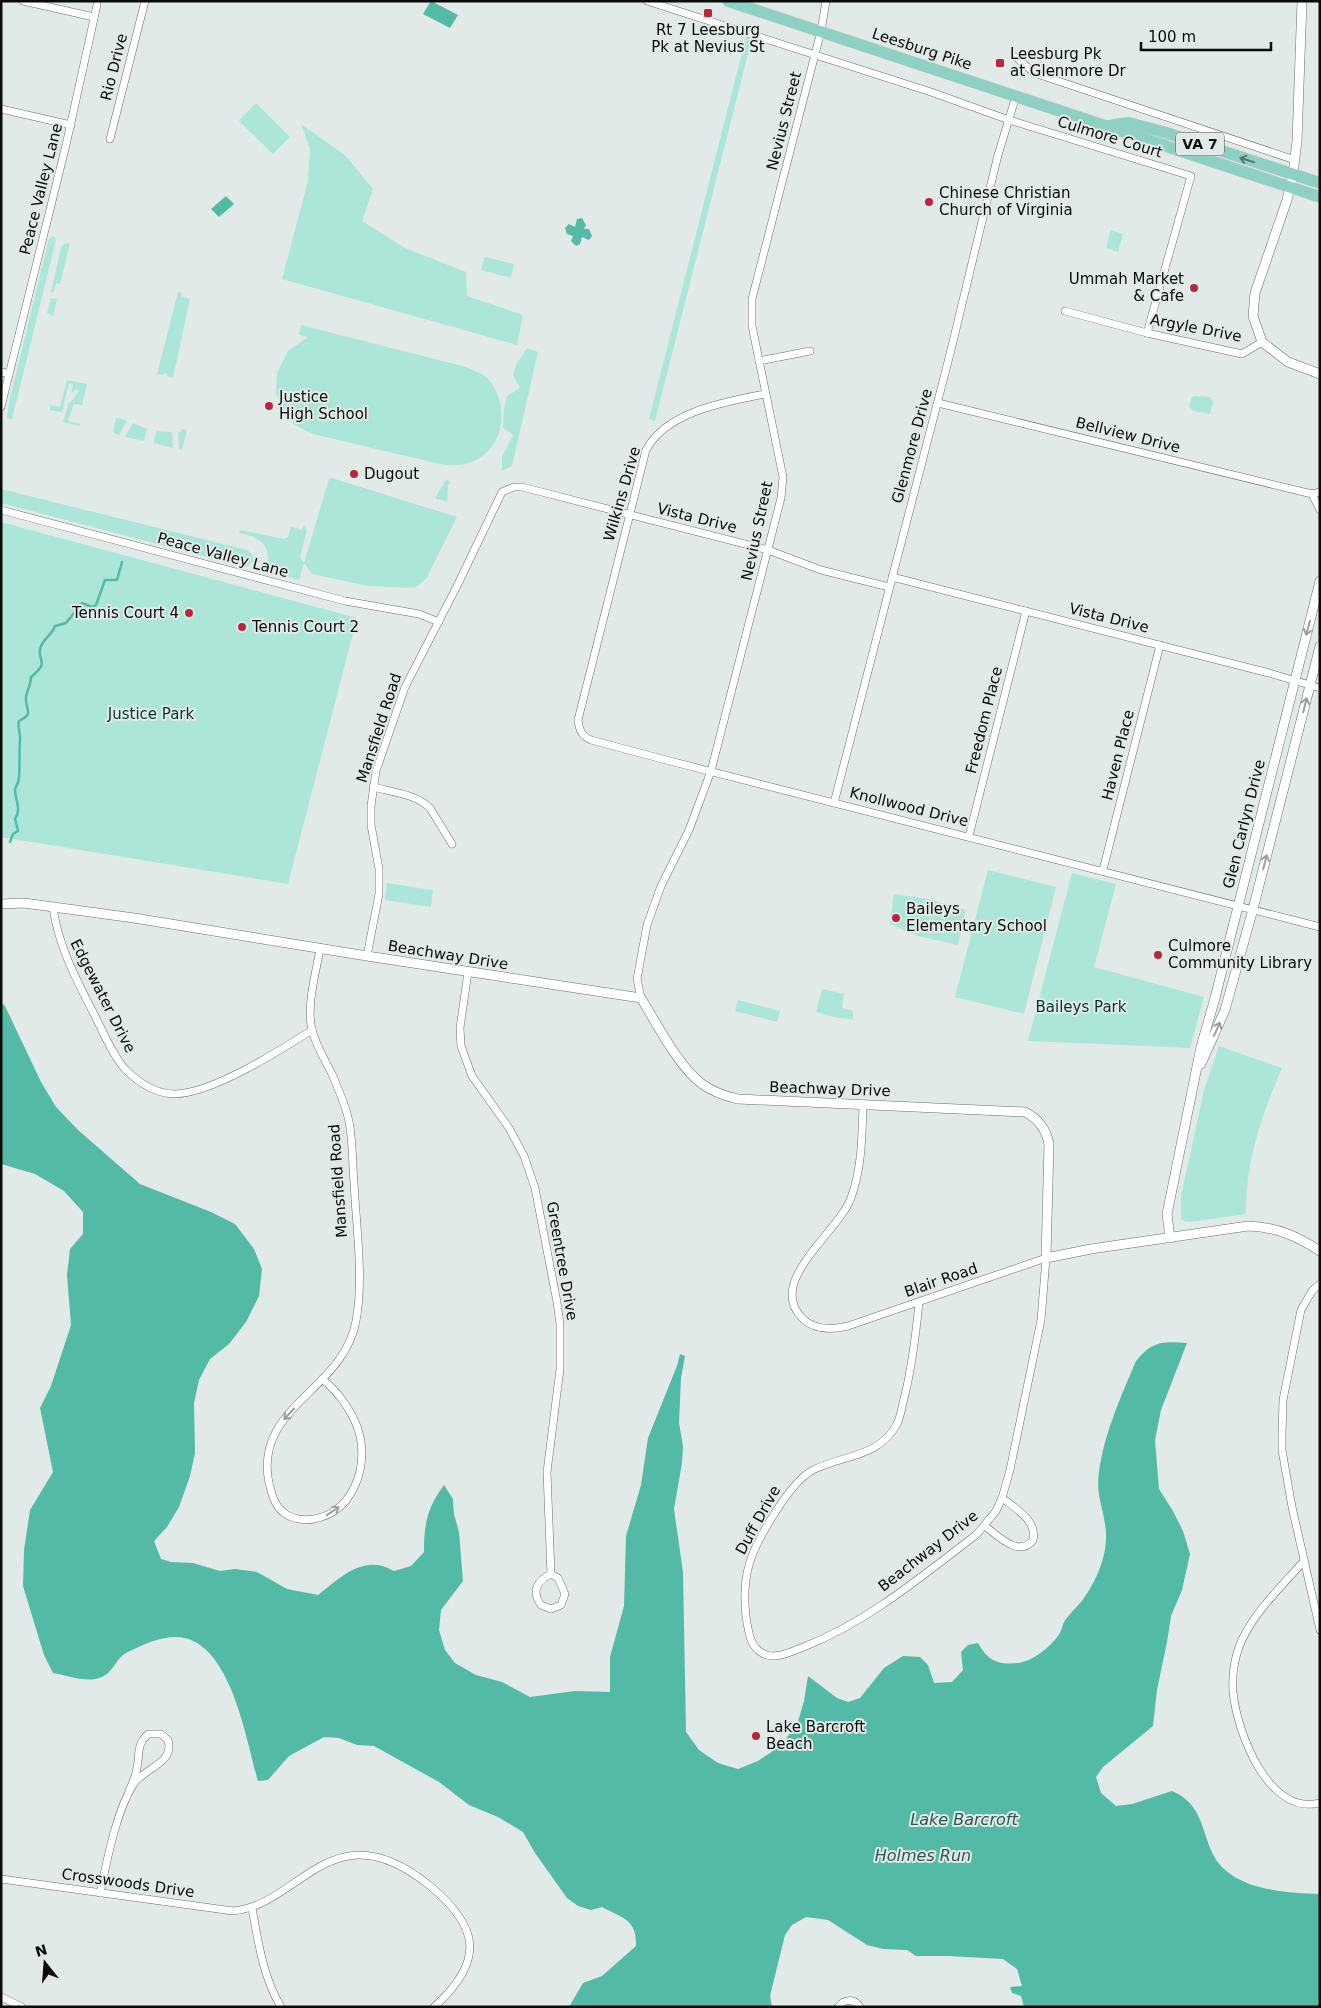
<svg xmlns="http://www.w3.org/2000/svg" width="1321" height="2008" viewBox="0 0 1321 2008" font-family="'DejaVu Sans',sans-serif">
<style>
.green{fill:#abe6d8}
.water{fill:#53baa6}
.lines{fill:none;stroke-linecap:round;stroke-linejoin:round}
.stream{stroke:#53baa6;stroke-width:2.5}
.minor-casing{stroke:#676f6d;stroke-width:8}
.tertiary-casing{stroke:#676f6d;stroke-width:10}
.primary-casing{stroke:#c4c5c4;stroke-width:12}
.minor{stroke:#fff;stroke-width:7}
.tertiary{stroke:#fff;stroke-width:9}
.primary{stroke:#8fd0c4;stroke-width:11}
.oneway{stroke:#537871}
.oneway2{stroke:#9d9e9d}
.poi-dot{fill:#b8263d;stroke:#e1eae8;stroke-width:2}
.labels{text-anchor:middle;stroke-width:4;stroke-linejoin:round;paint-order:stroke}
.shield{fill:#e1eae8;stroke:#4a4f4d;stroke-width:1}
.shield-label{font-size:14px;font-weight:bold;fill:#090c0b}
.poi-label{font-size:15px;fill:#090c0b;stroke:#e1eae8;text-anchor:start}
.street-label{font-size:15px;fill:#090c0b;stroke:#e1eae8}
.park-label{font-size:15px;fill:#03352d;stroke:#e1eae8}
.water-label{font-size:16px;font-style:italic;fill:#2a574e;stroke:#e1eae8}
</style>
<rect width="100%" height="100%" fill="#e1eae8"/>
<!-- green -->
<g class="green">
<polygon points="746,37 751,42 655,421 649,419"/>
<polygon points="256,103 290,137 273,154 239,121"/>
<polygon points="301,124 346,156 373,189 362,221 405,248 466,272 467,296 523,315 517,345 282,279 308,181 310,149"/>
<polygon points="1111,230 1123,234 1118,252 1106,248"/>
<polygon points="54,236 56,240 12,419 7,418 9,402 49,239"/>
<polygon points="70,243 60,284 56,283 53,293 51,292 61,248 64,244"/>
<polygon points="485,257 514,264 511,278 481,270"/>
<polygon points="178,292 182,293 181,297 190,299 173,378 169,377 166,373 161,375 157,374"/>
<polygon points="51,298 57,299 53,316 47,313"/>
<path d="M301,325L466,367C472,370 482,373 487,378C510,402 506,447 474,461C462,466 452,466 440,464L313,434L295,425L283,411L276,393L277,373L288,351L308,337L299,335Z"/>
<polygon points="527,348 538,352 512,466 502,471 502,457 513,435 503,428 504,408 507,396 520,388 513,375 516,365"/>
<polygon points="67,380 87,384 82,405 74,404 68,421 81,424 79,426 63,422 69,402 70,403 79,391 76,389 71,394 73,384 69,383 62,412 50,410 50,405 60,407"/>
<polygon points="1195,396 1210,397 1213,402 1210,414 1193,411 1189,406 1192,397"/>
<polygon points="116,418 127,420 119,435 113,432"/>
<polygon points="133,423 147,429 144,441 125,437"/>
<polygon points="181,429 187,430 182,450 179,449 178,432 182,432"/>
<polygon points="156,431 172,432 173,448 154,443"/>
<path d="M332,478L457,517L426,579L415,588L368,586L312,574L304,563L299,580L269,571C266,566 268,565 268,560C269,541 254,536 239,533L240,530L284,539L288,537L291,527L302,530L304,525L307,530L300,557L304,563L329,479Z"/>
<polygon points="446,480 450,481 448,486 447,502 435,498"/>
<polygon points="1,489 247,550 253,555 253,561 247,567 241,566 1,503"/>
<polygon points="1,522 357,618 288,884 1,837"/>
<polygon points="988,870 1056,887 1024,1014 955,997"/>
<polygon points="1072,873 1116,884 1094,967 1204,997 1190,1048 1028,1041"/>
<polygon points="387,883 433,890 431,907 385,900"/>
<polygon points="894,894 928,899 966,910 958,945 918,936 890,924"/>
<polygon points="822,989 844,994 842,1008 853,1011 853,1019 838,1018 816,1012"/>
<polygon points="738,1000 780,1011 777,1022 735,1011"/>
<path d="M1219,1046L1282,1068C1262,1114 1245,1162 1246,1214L1190,1222L1181,1220V1196L1204,1090Z"/>
</g>
<!-- water -->
<g class="water">
<polygon points="431,1 458,15 450,28 423,14"/>
<polygon points="226,196 234,204 219,217 211,209"/>
<polygon points="582,218 586,225 584,229 589,229 592,236 589,240 582,237 580,244 576,246 571,241 573,236 567,234 565,228 569,224 575,227 577,219"/>
<path d="M1,1003L5,1006L41,1082L56,1107L78,1130L140,1184L211,1212L235,1224L254,1249L262,1269L259,1296L246,1322L229,1344L210,1359L199,1380L194,1403L195,1453L190,1476L179,1507L167,1527L154,1541L161,1559L171,1562L193,1563L220,1571L235,1569L257,1572L287,1589L318,1595C341,1577 364,1553 394,1571L411,1566L424,1552C424,1524 427,1508 444,1485L453,1499L454,1514L459,1532L463,1581L441,1610L439,1630L445,1650L455,1663L476,1675L502,1682L530,1697L575,1691L610,1692V1657L624,1606L626,1536L641,1485L648,1438L677,1366L680,1354L685,1356L681,1378L679,1423L683,1446L682,1463L674,1509L683,1572L686,1732L699,1750L718,1763L738,1769L758,1761L779,1747L797,1725L804,1701L808,1676L837,1698L848,1702L860,1698L884,1668L903,1656L920,1657L928,1665L934,1683L952,1682L963,1670L961,1652L968,1645L978,1643C988,1661 998,1665 1018,1663C1033,1661 1049,1648 1058,1636C1062,1631 1062,1624 1066,1619C1070,1613 1076,1608 1081,1602C1097,1581 1110,1551 1105,1524C1101,1499 1095,1492 1100,1465C1106,1429 1122,1394 1136,1361C1152,1341 1163,1341 1187,1343L1161,1410L1155,1440L1159,1489L1173,1511L1183,1531L1190,1554L1182,1590L1171,1616L1167,1642L1157,1690L1153,1726L1103,1767L1096,1777L1101,1793L1116,1806L1132,1804L1172,1791C1210,1807 1199,1845 1224,1869C1248,1891 1289,1893 1320,1894V2007H1024L1021,1996L1012,1993L1010,1987L1022,1986L1017,1969L1003,1959L948,1956H916L907,1950L883,1949L867,1945L828,1920L806,1917L792,1925L785,1935L770,1996L772,2007H569L583,1983L602,1976L636,1946C637,1919 622,1918 602,1907L591,1910L578,1906L567,1898L535,1853L523,1832L498,1817L469,1805L439,1782L374,1746L357,1745L339,1738L324,1737L289,1756L268,1780L258,1781C246,1741 231,1638 176,1637C158,1637 142,1645 126,1653C117,1658 115,1667 108,1673C93,1686 71,1676 53,1673L44,1655L23,1586L24,1550L30,1510L53,1472L40,1408L51,1386L71,1325L67,1275L70,1249L83,1234V1212L64,1191L35,1174L1,1164Z"/>
</g>
<g class="lines">
<!-- stream -->
<path class="stream" d="M10,842L13,834L18,831L15,819C22,809 15,800 15,789C16,786 19,782 19,778C20,765 19,753 20,740C21,733 17,728 19,721C35,713 25,711 26,697C27,690 31,685 31,677C52,660 35,662 41,646C45,637 52,635 55,626L66,623L82,603L92,607L96,605L105,580H117L122,562"/>
<!-- minor casing -->
<g class="minor-casing">
<g id="minor">
<polyline points="23,1 94,17"/>
<polyline points="647,1 931,92 1009,120 1191,176 1147,333"/>
<polyline points="1016,57 1034,73 1295,160"/>
<polyline points="1,109 71,125"/>
<polyline points="110,139 145,1"/>
<polyline points="1065,311 1147,333 1242,354 1262,342"/>
<polyline points="759,361 810,351"/>
<polyline points="1,372 9,374"/>
<path d="M765,394C725,402 667,411 646,450L578,720C579,730 582,736 591,740L666,760L1320,927"/>
<polyline points="938,403 1312,494 1320,492"/>
<polyline points="1,407 66,145 97,5"/>
<polyline points="1312,494 1320,510"/>
<polyline points="1,510 345,601 419,614 439,622"/>
<polyline points="892,577 1269,673 1320,688"/>
<path d="M373,787C392,792 416,794 430,808L452,844"/>
<polyline points="834,803 951,350 998,155 1016,96"/>
<polyline points="969,836 1026,611"/>
<polyline points="1103,870 1160,645"/>
<path d="M53,907C58,946 77,981 95,1016C104,1034 112,1054 125,1069C138,1082 156,1094 175,1094C213,1093 279,1051 312,1030"/>
<path d="M320,949C316,972 306,1007 312,1030C316,1046 325,1060 332,1074C338,1088 344,1102 348,1117C353,1137 352,1161 354,1182C356,1225 364,1279 356,1321C344,1390 253,1407 269,1483C272,1494 274,1505 283,1512C291,1519 304,1521 314,1519C352,1512 367,1471 360,1436C355,1415 339,1392 322,1379"/>
<polyline points="367,956 379,894 379,869 371,825 371,806 376,771 405,687 458,584 502,492 514,487 522,487 768,550 821,570 889,587"/>
<path d="M468,972L460,1028L461,1046L472,1076L509,1128L524,1156L535,1188L557,1302L560,1324V1369L547,1472L551,1574C537,1581 531,1591 541,1605L551,1609L561,1605L565,1594L558,1578L551,1574"/>
<polyline points="641,998 637,979 647,925 661,886 689,830 711,771 781,498 783,477 752,326 752,299 821,31 826,1"/>
<path d="M863,1104C862,1136 862,1168 851,1198C838,1233 766,1281 802,1318C815,1331 832,1330 848,1326L1046,1258L1041,1320L1010,1470L1002,1498L996,1511L976,1535C923,1575 869,1621 806,1646C798,1649 790,1653 781,1655C764,1659 752,1649 749,1633C744,1612 743,1586 749,1565C756,1540 790,1482 813,1470C842,1455 879,1458 897,1424C901,1416 902,1405 905,1395C912,1365 916,1334 919,1302"/>
<polyline points="1320,1284 1312,1291 1301,1310 1283,1400 1282,1434 1282,1450 1292,1507 1320,1630"/>
<path d="M985,1526C998,1536 1019,1558 1033,1540C1038,1521 1015,1508 1002,1498"/>
<path d="M1303,1562C1281,1587 1251,1615 1239,1647C1234,1661 1232,1677 1233,1692C1237,1732 1268,1816 1320,1803"/>
<path d="M1,1879L233,1911C280,1907 309,1858 357,1855C384,1854 409,1869 429,1885C480,1927 485,1961 434,2007"/>
<path d="M100,1893C107,1861 116,1812 133,1785C143,1768 175,1764 168,1740L161,1734H148C136,1745 140,1754 137,1768C136,1776 132,1784 129,1791"/>
<path d="M252,1908C258,1941 263,1977 281,2007"/>
<polyline points="1,1997 22,2007"/>
<path d="M838,2007C844,1999 854,1998 860,2007"/>
</g>
</g>
<!-- tertiary casing -->
<g class="tertiary-casing">
<g id="tertiary">
<polyline points="1302,1 1297,141 1293,174 1287,200 1255,293 1253,316 1262,342 1288,362 1320,374"/>
<path d="M1,904L24,903L134,918L367,956L641,998C657,1024 678,1066 702,1084C713,1092 725,1096 738,1099L1025,1112C1039,1119 1046,1129 1049,1144L1046,1258L1091,1249L1248,1226C1276,1227 1297,1236 1320,1251"/>
<polyline points="1201,1064 1225,1010 1253,909 1320,646"/>
<polyline points="1170,1238 1167,1214 1201,1047 1215,998 1320,581"/>
</g>
</g>
<!-- primary casing -->
<g class="primary-casing">
<g id="primary">
<polyline points="728,1 1320,197"/>
<polyline points="1108,126 1129,123 1167,133 1320,183"/>
</g>
</g>
<!-- minor -->
<use href="#minor" class="minor"/>
<!-- tertiary -->
<use href="#tertiary" class="tertiary"/>
<!-- primary -->
<use href="#primary" class="primary"/>
</g>
<!-- one-way arrows -->
<defs><path id="oneway-shaft" d="M-6 0H5M1.5-3L5.5 0L1.5 3" fill="none" stroke-width="1.6" stroke-linecap="round" stroke-linejoin="round" transform="scale(1.25)"/></defs>
<use class="oneway" href="#oneway-shaft" transform="translate(1247 160) rotate(-162)"/>
<g class="oneway2">
<use href="#oneway-shaft" transform="translate(1308 628) rotate(105)"/>
<use href="#oneway-shaft" transform="translate(1305 705) rotate(-76)"/>
<use href="#oneway-shaft" transform="translate(1265 862) rotate(-76)"/>
<use href="#oneway-shaft" transform="translate(1217 1029) rotate(-66)"/>
<use href="#oneway-shaft" transform="translate(289 1414) rotate(133)"/>
<use href="#oneway-shaft" transform="translate(333 1511) rotate(-33)"/>
</g>
<!-- markers -->
<g class="poi-dot">
<rect x="703" y="8" width="10" height="10" rx="2.5"/>
<rect x="995" y="58" width="10" height="10" rx="2.5"/>
<circle cx="929" cy="202" r="5"/>
<circle cx="1194" cy="288" r="5"/>
<circle cx="269" cy="406" r="5"/>
<circle cx="354" cy="474" r="5"/>
<circle cx="189" cy="613" r="5"/>
<circle cx="242" cy="627" r="5"/>
<circle cx="896" cy="918" r="5"/>
<circle cx="1158" cy="955" r="5"/>
<circle cx="756" cy="1736" r="5"/>
</g>
<g class="labels">
<!-- shield labels -->
<rect class="shield" x="1176" y="132.5" width="48" height="23" rx="4"/>
<g class="shield-label">
<text x="1200" y="149">VA 7</text>
</g>
<!-- poi labels -->
<g class="poi-label">
<text x="708" y="35" text-anchor="middle">Rt 7 Leesburg<tspan x="708" dy="17">Pk at Nevius St</tspan></text>
<text x="1010" y="59">Leesburg Pk<tspan x="1010" dy="17">at Glenmore Dr</tspan></text>
<text x="939" y="198">Chinese Christian<tspan x="939" dy="17">Church of Virginia</tspan></text>
<text x="1184" y="284" text-anchor="end">Ummah Market<tspan x="1184" dy="17">&amp; Cafe</tspan></text>
<text x="279" y="402">Justice<tspan x="279" dy="17">High School</tspan></text>
<text x="364" y="479">Dugout</text>
<text x="179" y="618" text-anchor="end">Tennis Court 4</text>
<text x="252" y="632">Tennis Court 2</text>
<text x="906" y="914">Baileys<tspan x="906" dy="17">Elementary School</tspan></text>
<text x="1168" y="951">Culmore<tspan x="1168" dy="17">Community Library</tspan></text>
<text x="766" y="1732">Lake Barcroft<tspan x="766" dy="17">Beach</tspan></text>
</g>
<!-- street labels -->
<g class="street-label">
<text transform="translate(922 49) rotate(18)" y="5">Leesburg Pike</text>
<text transform="translate(114 67) rotate(-76)" y="5">Rio Drive</text>
<text transform="translate(784 121) rotate(-76)" y="5">Nevius Street</text>
<text transform="translate(1110 137) rotate(17)" y="5">Culmore Court</text>
<text transform="translate(41 189) rotate(-76)" y="5">Peace Valley Lane</text>
<text transform="translate(1196 328) rotate(11)" y="5">Argyle Drive</text>
<text transform="translate(1128 435) rotate(14)" y="5">Bellview Drive</text>
<text transform="translate(912 446) rotate(-75)" y="5">Glenmore Drive</text>
<text transform="translate(622 494) rotate(-74)" y="5">Wilkins Drive</text>
<text transform="translate(697 518) rotate(14)" y="5">Vista Drive</text>
<text transform="translate(757 531) rotate(-78)" y="5">Nevius Street</text>
<text transform="translate(223 555) rotate(15)" y="5">Peace Valley Lane</text>
<text transform="translate(1109 618) rotate(14)" y="5">Vista Drive</text>
<text transform="translate(984 720) rotate(-76)" y="5">Freedom Place</text>
<text transform="translate(379 728) rotate(-72)" y="5">Mansfield Road</text>
<text transform="translate(1118 755) rotate(-76)" y="5">Haven Place</text>
<text transform="translate(909 807) rotate(14)" y="5">Knollwood Drive</text>
<text transform="translate(1244 824) rotate(-76)" y="5">Glen Carlyn Drive</text>
<text transform="translate(448 955) rotate(9)" y="5">Beachway Drive</text>
<text transform="translate(103 996) rotate(63)" y="5">Edgewater Drive</text>
<text transform="translate(830 1089) rotate(2)" y="5">Beachway Drive</text>
<text transform="translate(338 1181) rotate(-94)" y="5">Mansfield Road</text>
<text transform="translate(562 1261) rotate(80)" y="5">Greentree Drive</text>
<text transform="translate(941 1280) rotate(-19)" y="5">Blair Road</text>
<text transform="translate(758 1520) rotate(-61)" y="5">Duff Drive</text>
<text transform="translate(928 1551) rotate(-38)" y="5">Beachway Drive</text>
<text transform="translate(128 1883) rotate(8)" y="5">Crosswoods Drive</text>
</g>
<!-- park labels -->
<g class="park-label">
<text x="151" y="719">Justice Park</text>
<text x="1081" y="1012">Baileys Park</text>
</g>
<!-- water labels -->
<g class="water-label">
<text x="964" y="1825">Lake Barcroft</text>
<text x="923" y="1861">Holmes Run</text>
</g>
</g>
<!-- border -->
<rect width="1321" height="2008" fill="none" stroke="#090c0b" stroke-width="5"/>
<!-- north arrow -->
<g transform="translate(45 1963) rotate(343)" stroke="#e1eae8" stroke-width="4" paint-order="stroke">
<path d="M0-4L9 19L0 12L-9 19Z" fill="#090c0b"/>
<text y="-8" font-size="14" font-weight="bold" text-anchor="middle" fill="#090c0b">N</text>
</g>
<!-- scale -->
<path d="M1141 42v8h130v-8" fill="none" stroke="#090c0b" stroke-width="2.5"/>
<text x="1148" y="42" font-size="15" fill="#090c0b" stroke="#e1eae8" stroke-width="4" paint-order="stroke">100 m</text>
</svg>
